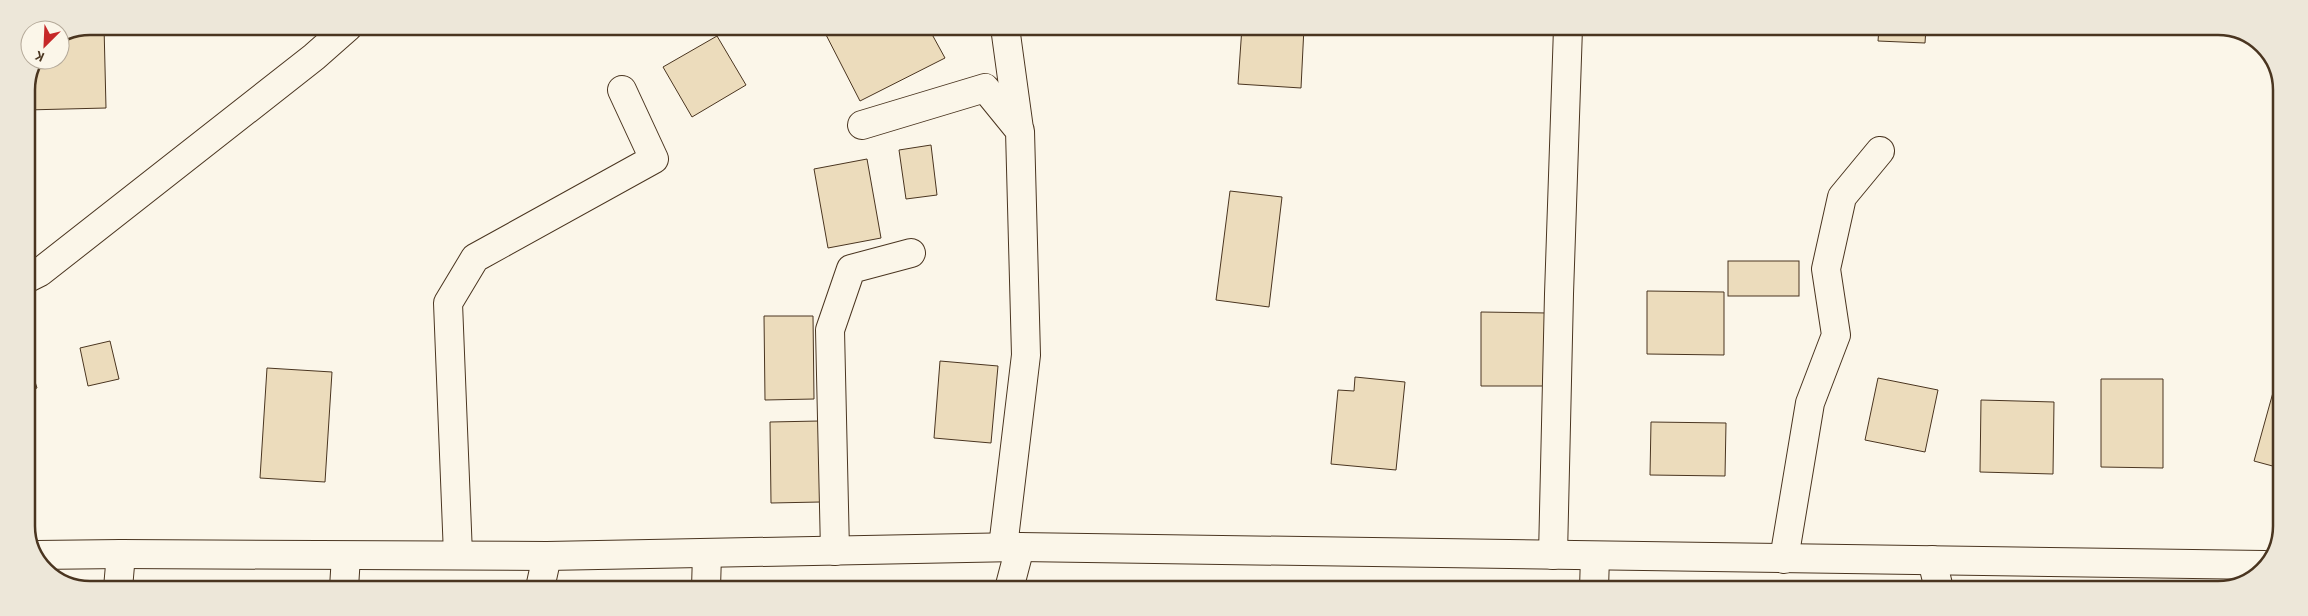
<svg xmlns="http://www.w3.org/2000/svg" width="2308" height="616" viewBox="0 0 2308 616" font-family="'Alegreya Sans',sans-serif">
<style>
.building{fill:#ecdcbc;stroke:#4a3520}
.lines{fill:none;stroke-linecap:round;stroke-linejoin:round}
.minor-casing{stroke:#4a3520;stroke-width:30}
.tertiary-casing{stroke:#4a3520;stroke-width:30}
.minor{stroke:#fbf6e9;stroke-width:28}
.tertiary{stroke:#fbf6e9;stroke-width:28}
.rim{fill:none;stroke:#4a3520;stroke-width:2.5}
</style>
<rect width="100%" height="100%" fill="#fbf6e9"/>
<!-- building -->
<g class="building">
<polygon points="90,26 104,26 106,108 26,110 26,89 39,60 60,60 60,38"/>
<polygon points="822,27 928,27 945,58 860,101"/>
<polygon points="1242,27 1304,27 1301,88 1238,84"/>
<polygon points="1879,28 1926,28 1925,43 1878,41"/>
<polygon points="717,36 746,85 692,117 663,67"/>
<polygon points="931,145 937,195 906,199 899,150"/>
<polygon points="867,159 881,238 828,248 814,169"/>
<polygon points="1230,191 1282,197 1269,307 1216,300"/>
<rect x="1728" y="261" width="71" height="35"/>
<polygon points="1647,291 1724,292 1724,355 1647,354"/>
<polygon points="1481,312 1548,313 1547,386 1481,386"/>
<polygon points="764,316 813,316 814,399 765,400"/>
<polygon points="110,341 119,379 88,386 80,348"/>
<polygon points="26,353 37,388 26,391"/>
<polygon points="940,361 998,366 991,443 934,438"/>
<polygon points="267,368 332,372 325,482 260,478"/>
<polygon points="1355,377 1405,382 1396,470 1331,464 1338,390 1354,391"/>
<polygon points="1878,378 1938,390 1925,452 1865,440"/>
<polygon points="2277,378 2280,379 2280,468 2254,461"/>
<polygon points="2101,379 2163,379 2163,468 2101,467"/>
<polygon points="1981,400 2054,402 2053,474 1980,472"/>
<polygon points="819,421 820,502 771,503 770,422"/>
<polygon points="1651,422 1726,423 1725,476 1650,475"/>
</g>
<g class="lines">
<!-- minor casing -->
<g class="minor-casing">
<g id="minor">
<polyline points="1005,27 1019,129"/>
<polyline points="862,125 985,88 1020,131 1026,355 1003,547"/>
<polyline points="26,279 40,272 314,57 348,27"/>
<polyline points="835,551 830,330 851,269 911,253"/>
<polyline points="458,555 448,303 475,258 654,159 622,90"/>
<polyline points="1553,555 1559,294 1568,28"/>
<polyline points="1784,559 1810,403 1836,335 1826,269 1842,197 1880,151"/>
<polyline points="1932,560 1939,589"/>
<polyline points="118,588 121,554"/>
<polyline points="344,588 346,556"/>
<polyline points="540,588 547,556"/>
<polyline points="706,588 707,554"/>
<polyline points="1009,589 1020,547"/>
<polyline points="1594,589 1595,556"/>
</g>
</g>
<!-- tertiary casing -->
<g class="tertiary-casing">
<polyline id="tertiary" points="37,555 121,554 547,556 1020,547 2264,565"/>
</g>
<!-- minor -->
<use href="#minor" class="minor"/>
<!-- tertiary -->
<use href="#tertiary" class="tertiary"/>
</g>
<!-- crop -->
<path d="M0 0H2308V616H0ZM90 35H2218A55 55 0 0 1 2273 90V526A55 55 0 0 1 2218 581H90A55 55 0 0 1 35 526V90A55 55 0 0 1 90 35Z" fill="#ede7d9" fill-rule="evenodd"/>
<path class="rim" d="M90 35H2218A55 55 0 0 1 2273 90V526A55 55 0 0 1 2218 581H90A55 55 0 0 1 35 526V90A55 55 0 0 1 90 35Z"/>
<!-- north arrow -->
<g transform="translate(45 45) rotate(204)"><circle r="24" fill="#fbf6e9" stroke="#b4a999"/>
<path d="M0-4L9 19L0 12L-9 19Z" fill="#c62828"/>
<text y="-8" font-size="14" font-weight="bold" text-anchor="middle" fill="#4a3520">K</text>
</g>
</svg>
